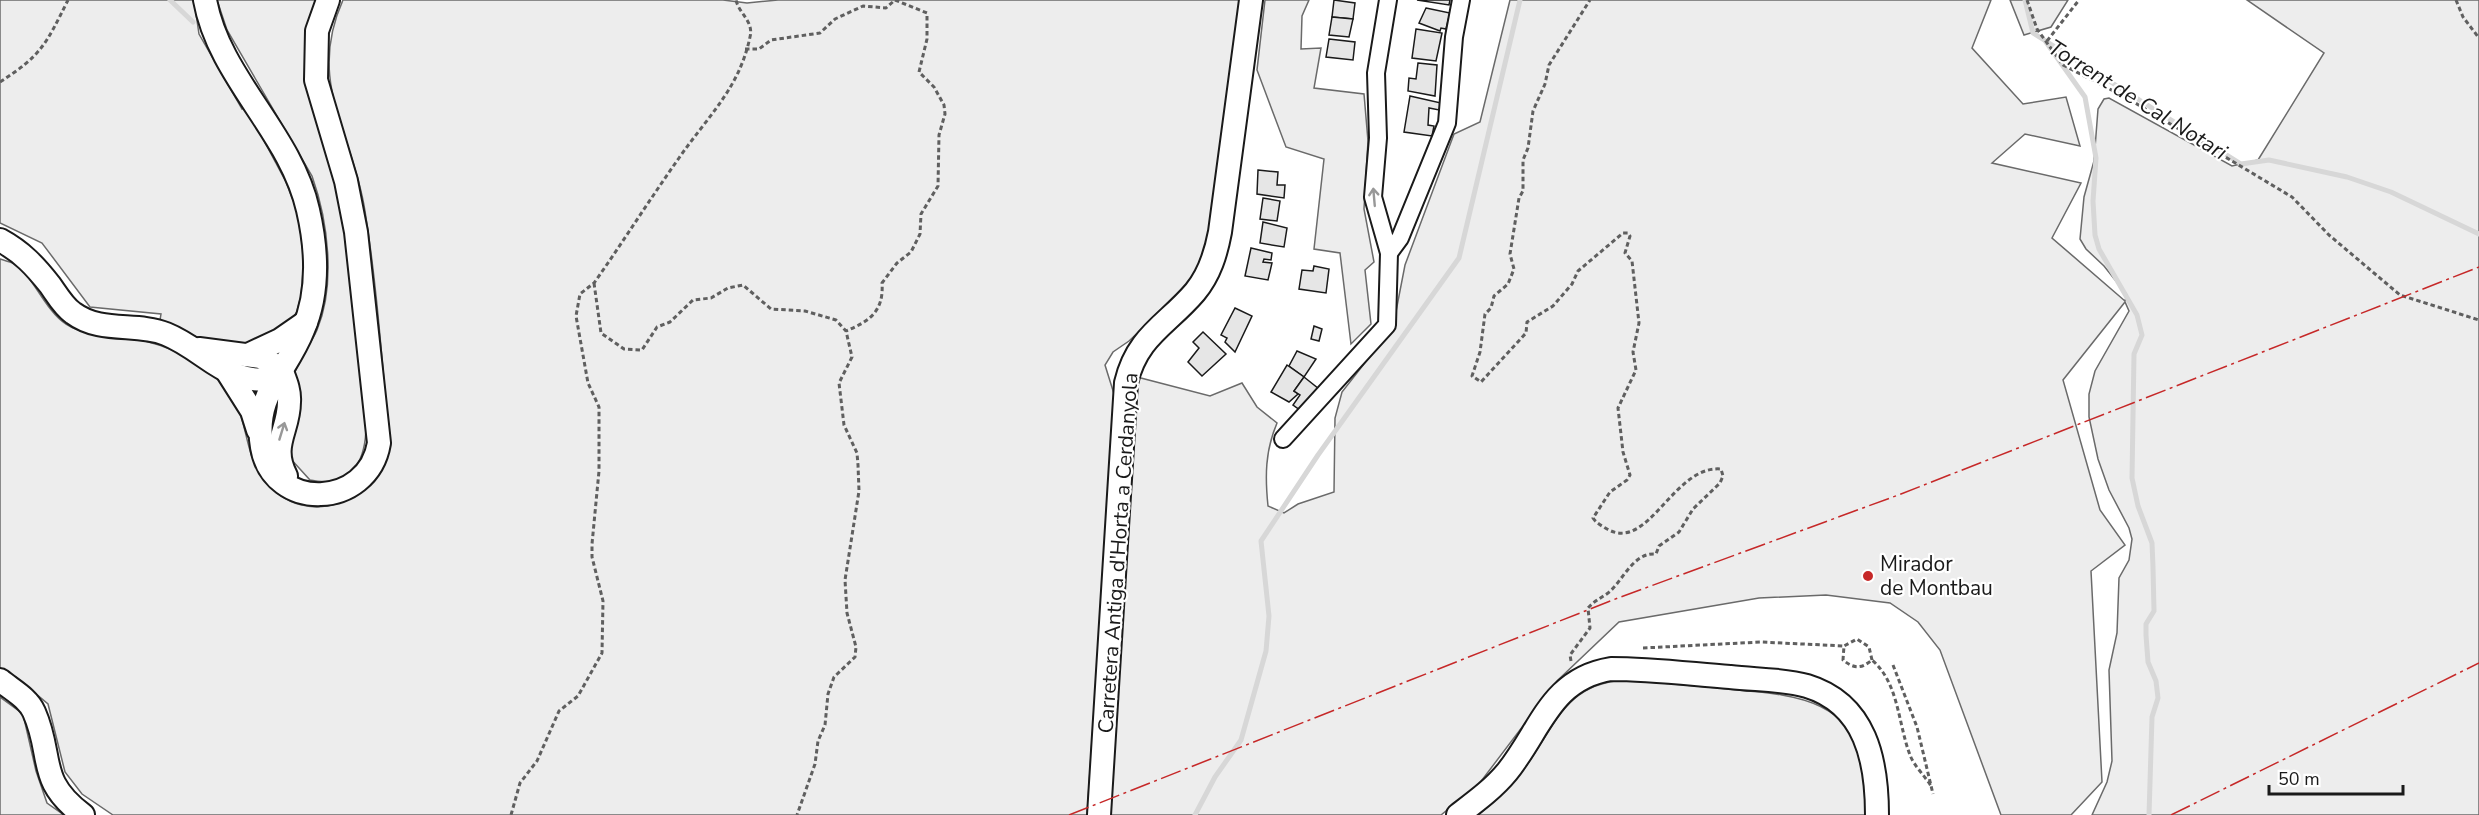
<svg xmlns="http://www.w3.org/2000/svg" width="2479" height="815" viewBox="0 0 2479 815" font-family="'Nunito Sans',sans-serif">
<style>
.green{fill:#ededed;stroke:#6a6a6a;stroke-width:1.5}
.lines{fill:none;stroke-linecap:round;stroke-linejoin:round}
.stream{stroke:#d7d7d7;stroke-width:5}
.building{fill:#e6e6e6;stroke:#1a1a1a;stroke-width:1.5}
.street-casing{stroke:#1a1a1a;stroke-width:20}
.secondary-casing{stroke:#1a1a1a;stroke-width:26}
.path{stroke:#5f5f5f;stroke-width:3;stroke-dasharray:4.5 3;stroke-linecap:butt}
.street{stroke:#fff;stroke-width:16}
.secondary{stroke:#fff;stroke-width:22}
.power{stroke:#c62828;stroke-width:1.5;stroke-dasharray:21 4.5 3 4.5;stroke-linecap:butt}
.oneway{stroke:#989898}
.poi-dot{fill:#c62828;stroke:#fff;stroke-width:2}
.labels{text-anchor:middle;stroke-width:4.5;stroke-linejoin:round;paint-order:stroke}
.street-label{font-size:21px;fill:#1a1a1a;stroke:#fff}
.poi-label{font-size:21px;fill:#1a1a1a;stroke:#fff;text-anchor:start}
.water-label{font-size:22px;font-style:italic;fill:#1a1a1a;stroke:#fff}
</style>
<rect width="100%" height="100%" fill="#fff"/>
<!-- green -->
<g class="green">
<polygon points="0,0 194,0 199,34 242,109 246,107 286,182 298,213 304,259 301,296 297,311 292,320 255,345 214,345 160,320 161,314 90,307 42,243 0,223"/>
<path d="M217,0H320L317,7L345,214L366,420C367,457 355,490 310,480L289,457C291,431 288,400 294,375C298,360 311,344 317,330C336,284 328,221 312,176L227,30Z"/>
<path d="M343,0H723L747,3L778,0H1240L1208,245L1197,270L1183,290L1129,341L1113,352L1105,365L1115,397L1087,815H113L82,794L65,772L48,704L16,677L0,668V259C5,261 12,262 17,265C31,274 47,313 66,324C86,337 114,335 136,339C166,345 194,358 217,378C252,408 239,447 264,479C305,534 383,501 389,437C382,362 377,286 365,211C353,132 306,83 343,0Z"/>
<polygon points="1265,0 1309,0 1302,16 1301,49 1321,48 1314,88 1364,94 1368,141 1364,209 1374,262 1365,270 1371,324 1351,344 1340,253 1314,249 1324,159 1286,147 1257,70"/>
<path d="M1510,0H1991L1972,48L2023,104L2066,97L2080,146L2025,134L1992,163L2081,183L2052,238L2125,301L2127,295L2104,266L2086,249L2080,239L2084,197L2094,161L2098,109L2104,99L2109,98L2232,166L2258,160L2324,53L2247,0H2479V815H2092L2107,782L2112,761L2109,670L2117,633L2119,578L2129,560L2132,539L2129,528L2109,490L2098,459L2089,417V394L2095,371L2129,311L2125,302L2063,380L2100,510L2125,545L2091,571L2102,782L2071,815H2001L1940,650L1918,622L1890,603L1826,595L1759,598L1619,622L1557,681L1479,784L1441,815H1109L1137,377L1210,396L1242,383L1257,407L1277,423C1265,451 1265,477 1268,506L1284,513L1298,504L1334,492L1335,418L1342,392L1393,327L1405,265L1454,134L1480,122Z"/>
<polygon points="2010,0 2068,0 2051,27 2024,35"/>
<path d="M1624,680C1662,683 1700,686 1738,690C1798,695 1856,701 1865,774C1867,787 1866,802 1866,815H1478C1496,801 1513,785 1526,766C1556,725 1565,684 1624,680Z"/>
<polygon points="0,697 23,714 36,771 47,803 64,815 0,815"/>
</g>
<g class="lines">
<!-- stream -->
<g class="stream">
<polyline points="170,0 193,22"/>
<polyline points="2025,0 2033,33 2241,164 2269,160 2347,177 2391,192 2479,234"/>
<polyline points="2046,42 2085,97 2096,158 2093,201 2095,235 2099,249 2137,315 2142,335 2134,354 2132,478 2138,506 2152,543 2153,567 2154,611 2146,624 2146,635 2148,662 2156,681 2158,698 2152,717 2149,815"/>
<polyline points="1195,815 1215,777 1241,740 1266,651 1269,616 1261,541 1318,455 1459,258 1520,0"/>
</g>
</g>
<!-- building -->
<g class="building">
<polygon points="1334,0 1355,3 1353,19 1332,17"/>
<polygon points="1417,0 1450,0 1449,5"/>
<polygon points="1426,8 1450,13 1446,29 1441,28 1440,31 1419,23"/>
<polygon points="1332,17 1353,19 1349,37 1329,35"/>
<polygon points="1416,29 1442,33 1436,61 1412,58"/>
<polygon points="1329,39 1355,42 1353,60 1326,57"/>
<polygon points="1418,63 1437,65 1435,96 1408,91 1409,78 1416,79"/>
<polygon points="1410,96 1441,103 1439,110 1429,108 1428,125 1434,126 1432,136 1404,132"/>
<polygon points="1258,170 1278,172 1277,185 1285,185 1284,198 1257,194"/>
<polygon points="1263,198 1280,201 1277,221 1260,219"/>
<polygon points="1263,222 1287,228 1284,247 1260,243"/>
<polygon points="1251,248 1272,253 1271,260 1264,259 1263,262 1272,263 1268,280 1245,276"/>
<polygon points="1314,266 1329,269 1326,293 1299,289 1302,270 1313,271"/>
<polygon points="1235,308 1252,316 1235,352 1225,342 1227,338 1221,335"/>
<polygon points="1314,326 1322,329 1319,341 1311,339"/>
<polygon points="1203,332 1226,354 1202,376 1188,362 1199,348 1193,342"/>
<polygon points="1297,351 1316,359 1304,377 1289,366"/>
<polygon points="1287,365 1304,377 1294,391 1298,394 1289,402 1271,392"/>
<polygon points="1304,377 1324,393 1300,410 1293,405 1300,395 1294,391"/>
</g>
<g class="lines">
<!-- street casing -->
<g class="street-casing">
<g id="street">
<polyline points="1388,0 1376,73 1378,138 1373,197 1389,253"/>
<polyline points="1283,439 1387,325 1389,253 1400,238 1447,123 1454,37 1461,0"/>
</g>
</g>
<!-- secondary casing -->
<g class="secondary-casing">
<g id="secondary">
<path d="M205,0C219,78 291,133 308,210C317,249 319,293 303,330C286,373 253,395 262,447C273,512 368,509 379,443L356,232L346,181L316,80L317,31L328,0"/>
<path d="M0,240C22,252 35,266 50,285C57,295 64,307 73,313C101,334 136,322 166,334C206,350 228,388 276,378"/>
<path d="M199,349L261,357L281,369C285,380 290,390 289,402C289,431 270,445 286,476"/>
<polyline points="250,354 280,340 306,322"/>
<polyline points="228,373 252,411 258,430"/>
<path d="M0,680C12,690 28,698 34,712C54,757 36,780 83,815"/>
<path d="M1099,815L1126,383C1137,336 1167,325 1195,292C1210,274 1216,253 1220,232L1251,0"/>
<path d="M1458,815C1475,802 1493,789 1507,772C1541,730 1550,679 1611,669C1651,669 1690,674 1730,677C1755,680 1783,679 1807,686C1866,704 1877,761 1877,815"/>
</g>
</g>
<!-- path -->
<g class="path">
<polyline points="2027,0 2037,29 2063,65 2127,98 2292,197 2329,235 2400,295 2479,320"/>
<polyline points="2456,0 2463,17 2479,38"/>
<polyline points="2047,41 2079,0"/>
<path d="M745,49H759L771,40L820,33L835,19L863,6L886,8L895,0L927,13V39L919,72L934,87L944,105L945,114L939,135L938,186L921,214L920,234L911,252L897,263L882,283C884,311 870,321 846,331"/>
<path d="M0,82C42,55 46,44 68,0"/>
<polyline points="594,283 601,333 624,349 642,350 657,327 670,322 693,300 711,298 728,288 743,285 771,309 805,311 836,320 846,331 852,357 839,383 844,425 857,453 858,465 859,491 845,580 847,613 856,647 855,657 834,677 828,694 825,725 818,741 815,764 797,815"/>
<polyline points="1643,648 1761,642 1844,646"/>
<path d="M1872,660L1869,647L1857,639L1844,646L1843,660C1854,669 1861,669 1872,660C1899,683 1898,724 1910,755C1914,766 1925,776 1931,786"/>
<path d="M1571,661L1570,655L1590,628L1588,608C1594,601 1601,598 1608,593C1623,581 1633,552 1656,554L1659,546L1679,532L1693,509L1720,483L1723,476L1721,469C1673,465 1649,553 1607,529C1602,526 1596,523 1593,518L1610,492L1627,480L1630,475L1623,452L1618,408L1636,370L1633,352L1639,323L1632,261L1625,253L1630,236L1628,233H1623L1578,271L1572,284L1553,306L1527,322L1526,333L1481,382L1472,376L1480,352L1485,314L1491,308L1494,296L1508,284L1514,269L1510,254L1519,198L1523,191V160L1528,148L1533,111L1545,84L1549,65L1590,0"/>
<polyline points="1893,665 1917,727 1933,794"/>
<path d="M511,815L520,783L537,761L559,711L578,696L602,653L603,601L592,557V544L599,471V407L588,383L576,316L580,294L594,283C623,242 650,199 679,158C708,116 739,89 750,37C754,21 739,14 736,0"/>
</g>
<!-- street -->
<use href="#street" class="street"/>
<!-- secondary -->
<use href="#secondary" class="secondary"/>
<!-- power -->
<g class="power">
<polyline points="1069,815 1618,598 1901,494 2479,267"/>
<polyline points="2171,815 2479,663"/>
</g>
</g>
<!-- one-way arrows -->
<defs><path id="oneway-shaft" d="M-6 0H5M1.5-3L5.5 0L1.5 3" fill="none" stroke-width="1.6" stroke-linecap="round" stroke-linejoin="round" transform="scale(1.5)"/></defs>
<g class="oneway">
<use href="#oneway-shaft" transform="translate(1374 197) rotate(-95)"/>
<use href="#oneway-shaft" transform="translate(282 431) rotate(-73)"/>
</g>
<!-- markers -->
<circle class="poi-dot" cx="1868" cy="576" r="6"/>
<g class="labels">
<!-- street labels -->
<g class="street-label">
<text transform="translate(1118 553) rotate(-86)" y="7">Carretera Antiga d'Horta a Cerdanyola</text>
</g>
<!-- poi labels -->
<g class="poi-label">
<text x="1880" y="571">Mirador<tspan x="1880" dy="24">de Montbau</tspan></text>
</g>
<!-- water labels -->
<g class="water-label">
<text transform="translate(2138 99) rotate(32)" y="8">Torrent de Cal Notari</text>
</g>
</g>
<!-- scale -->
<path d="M2269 785v9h134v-9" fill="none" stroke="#1a1a1a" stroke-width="3"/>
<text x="2278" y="785" font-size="18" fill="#1a1a1a" stroke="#ffffff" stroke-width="4.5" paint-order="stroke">50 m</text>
</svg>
